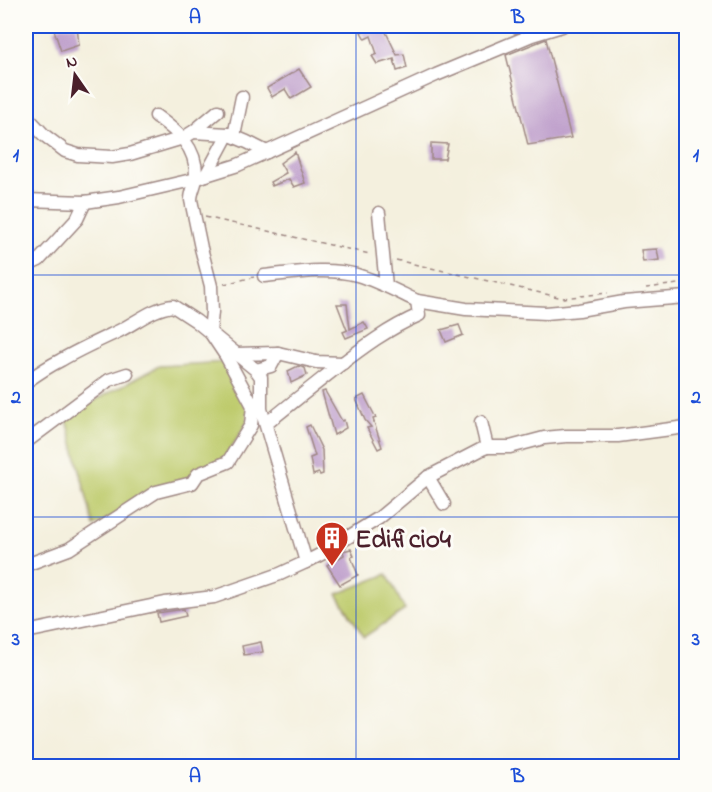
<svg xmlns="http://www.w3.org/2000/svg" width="712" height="792" viewBox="0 0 712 792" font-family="'Indie Flower',sans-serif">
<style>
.green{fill:#becb6c;stroke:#84754c;stroke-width:1.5}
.building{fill:#be9ecb}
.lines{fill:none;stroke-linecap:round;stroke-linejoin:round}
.street-casing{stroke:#9f8884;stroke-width:15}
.path{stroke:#9f8884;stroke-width:1.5;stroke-dasharray:4.5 4.5;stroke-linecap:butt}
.street{stroke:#fff;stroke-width:12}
.grid{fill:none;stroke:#1d4ed8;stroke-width:1.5;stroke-opacity:0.55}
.labels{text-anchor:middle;stroke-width:6;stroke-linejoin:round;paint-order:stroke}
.poi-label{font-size:27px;font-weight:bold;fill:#4a1f2b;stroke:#fdfcf7;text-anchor:start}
.neatline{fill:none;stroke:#1d4ed8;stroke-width:2}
.grid-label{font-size:20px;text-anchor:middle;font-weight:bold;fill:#1d4ed8}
</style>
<rect width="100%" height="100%" fill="#fdfcf7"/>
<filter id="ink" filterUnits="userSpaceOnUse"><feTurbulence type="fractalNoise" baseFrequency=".0167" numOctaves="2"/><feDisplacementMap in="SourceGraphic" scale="12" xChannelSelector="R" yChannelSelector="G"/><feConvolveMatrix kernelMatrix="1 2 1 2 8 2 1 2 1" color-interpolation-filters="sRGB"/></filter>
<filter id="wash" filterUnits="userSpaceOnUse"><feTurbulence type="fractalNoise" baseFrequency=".008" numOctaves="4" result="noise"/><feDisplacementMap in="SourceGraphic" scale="24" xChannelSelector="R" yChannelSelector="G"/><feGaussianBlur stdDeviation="1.35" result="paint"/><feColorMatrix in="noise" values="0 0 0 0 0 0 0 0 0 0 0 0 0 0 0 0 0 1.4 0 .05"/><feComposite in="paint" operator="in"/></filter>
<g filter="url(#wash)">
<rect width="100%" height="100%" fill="#f4f0de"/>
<!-- green -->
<g class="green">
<polygon points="226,362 248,405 247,423 225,458 189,480 94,526 66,416 159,366"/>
<polygon points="387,574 405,610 364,637 337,594"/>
</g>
<g id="blocks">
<!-- building -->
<g class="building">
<polygon points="61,26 77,26 79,45 61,51 54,30"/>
<polygon points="377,26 383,26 397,55 404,54 407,68 397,71 394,59 377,64 372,56 377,54 371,36 365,39 361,32 369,28 370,30"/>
<polygon points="546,39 571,138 528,145 506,55"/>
<polygon points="299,69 311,87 291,99 285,89 272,97 267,88"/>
<polygon points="431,143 448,144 445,159 431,159"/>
<polygon points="295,152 305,183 294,187 289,179 272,186 270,182 286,173 280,163"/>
<polygon points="657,249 659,260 643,262 641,250"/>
<polygon points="337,304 347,304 350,329 364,322 368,329 346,338 343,332 348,330 347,330"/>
<polygon points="459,325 463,335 446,342 441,330"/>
<polygon points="298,366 305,368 307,375 291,383 288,371"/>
<polygon points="325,391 342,421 344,420 346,428 334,435 322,392"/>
<polygon points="364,395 376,418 373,419 382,447 378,449 367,428 371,427 365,420 356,399"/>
<polygon points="310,425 322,450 323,474 320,475 319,473 313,475 310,458 315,456 306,427"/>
<polygon points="351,549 354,556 351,557 358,575 340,585 327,565 344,555 343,551"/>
<polygon points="184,609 186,616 159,622 157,613"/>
<polygon points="261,642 263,652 244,655 242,646"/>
</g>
</g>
</g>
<g filter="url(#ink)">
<use href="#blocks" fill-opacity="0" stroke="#9f8884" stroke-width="1.5"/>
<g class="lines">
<!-- street casing -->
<g class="street-casing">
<g id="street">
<polyline points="26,116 44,135 65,151 78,155 112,157 130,154 183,138 193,132 218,111"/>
<polyline points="193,132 228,134 247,142 267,152"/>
<polyline points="234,136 242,97"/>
<polyline points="206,175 228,134"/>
<polyline points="26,200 85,202 119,197 196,179 206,175 238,165 436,75 532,35 562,26"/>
<polyline points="379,213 386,286"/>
<polyline points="26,266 39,260 77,219 85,202"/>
<path d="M264,276C295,273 327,267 357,275C378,281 398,292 417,301L419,315C389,328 362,348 336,368C312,387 289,405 266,424"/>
<polyline points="417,301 466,309 546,313 579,310 624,302 686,297"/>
<polyline points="278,353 316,362 343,363"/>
<polyline points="237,354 278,353 271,366 256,370"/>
<path d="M26,382C37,374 49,366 61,360C80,349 100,340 119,331C137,322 153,308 173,306L196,321L256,370L261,377V409L306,562"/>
<polyline points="481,422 487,447"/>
<polyline points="26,442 109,380 127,374"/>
<polyline points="428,477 444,504"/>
<path d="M26,565L69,549L156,492L192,483L198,474L228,462L251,425L253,406L226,356L210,332L212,312L211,286L201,248L191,200C191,191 196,185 196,177C197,147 178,132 156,116"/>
<polyline points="26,632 165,603 214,597 280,574 306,562 333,548 345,539 379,518 428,477 482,449 487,447 510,447 544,438 566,436 618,436 686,427"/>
</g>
</g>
<!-- path -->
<g class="path">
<polyline points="205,217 370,254"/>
<polyline points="396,260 563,298 608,293"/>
<polyline points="224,284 254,277"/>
<polyline points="646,288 686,283"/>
</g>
<!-- street -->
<use href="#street" class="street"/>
</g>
</g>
<!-- grid -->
<path class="grid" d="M356,26V766M26,275H686M26,517H686"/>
<!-- icons -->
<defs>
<g id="building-pin" transform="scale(1.725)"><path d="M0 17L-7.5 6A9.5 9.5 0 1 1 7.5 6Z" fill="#c8321e" stroke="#fdfcf7"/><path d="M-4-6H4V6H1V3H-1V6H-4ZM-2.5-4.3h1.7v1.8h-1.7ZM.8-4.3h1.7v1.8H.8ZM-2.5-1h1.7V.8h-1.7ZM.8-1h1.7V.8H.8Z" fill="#fff"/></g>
</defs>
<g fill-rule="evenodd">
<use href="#building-pin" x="332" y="538"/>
</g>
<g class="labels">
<!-- poi labels -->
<g class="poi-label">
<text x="355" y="547">Edificio4</text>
</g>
</g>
<!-- margin -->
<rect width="712" height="792" fill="none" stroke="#fdfcf7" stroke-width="66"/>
<!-- north arrow -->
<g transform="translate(75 75) rotate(346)" stroke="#fdfcf7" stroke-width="4.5" paint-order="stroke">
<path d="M0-4.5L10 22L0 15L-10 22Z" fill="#4a1f2b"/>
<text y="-9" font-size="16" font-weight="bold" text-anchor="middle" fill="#4a1f2b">N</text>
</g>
<rect x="33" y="33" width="646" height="726" class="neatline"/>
<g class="grid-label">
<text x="195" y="23">A</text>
<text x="518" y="23">B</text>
<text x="16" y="161">1</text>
<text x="696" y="161">1</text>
<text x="16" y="403">2</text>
<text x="696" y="403">2</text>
<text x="16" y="645">3</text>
<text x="696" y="645">3</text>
<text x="195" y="782">A</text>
<text x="518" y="782">B</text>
</g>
</svg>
